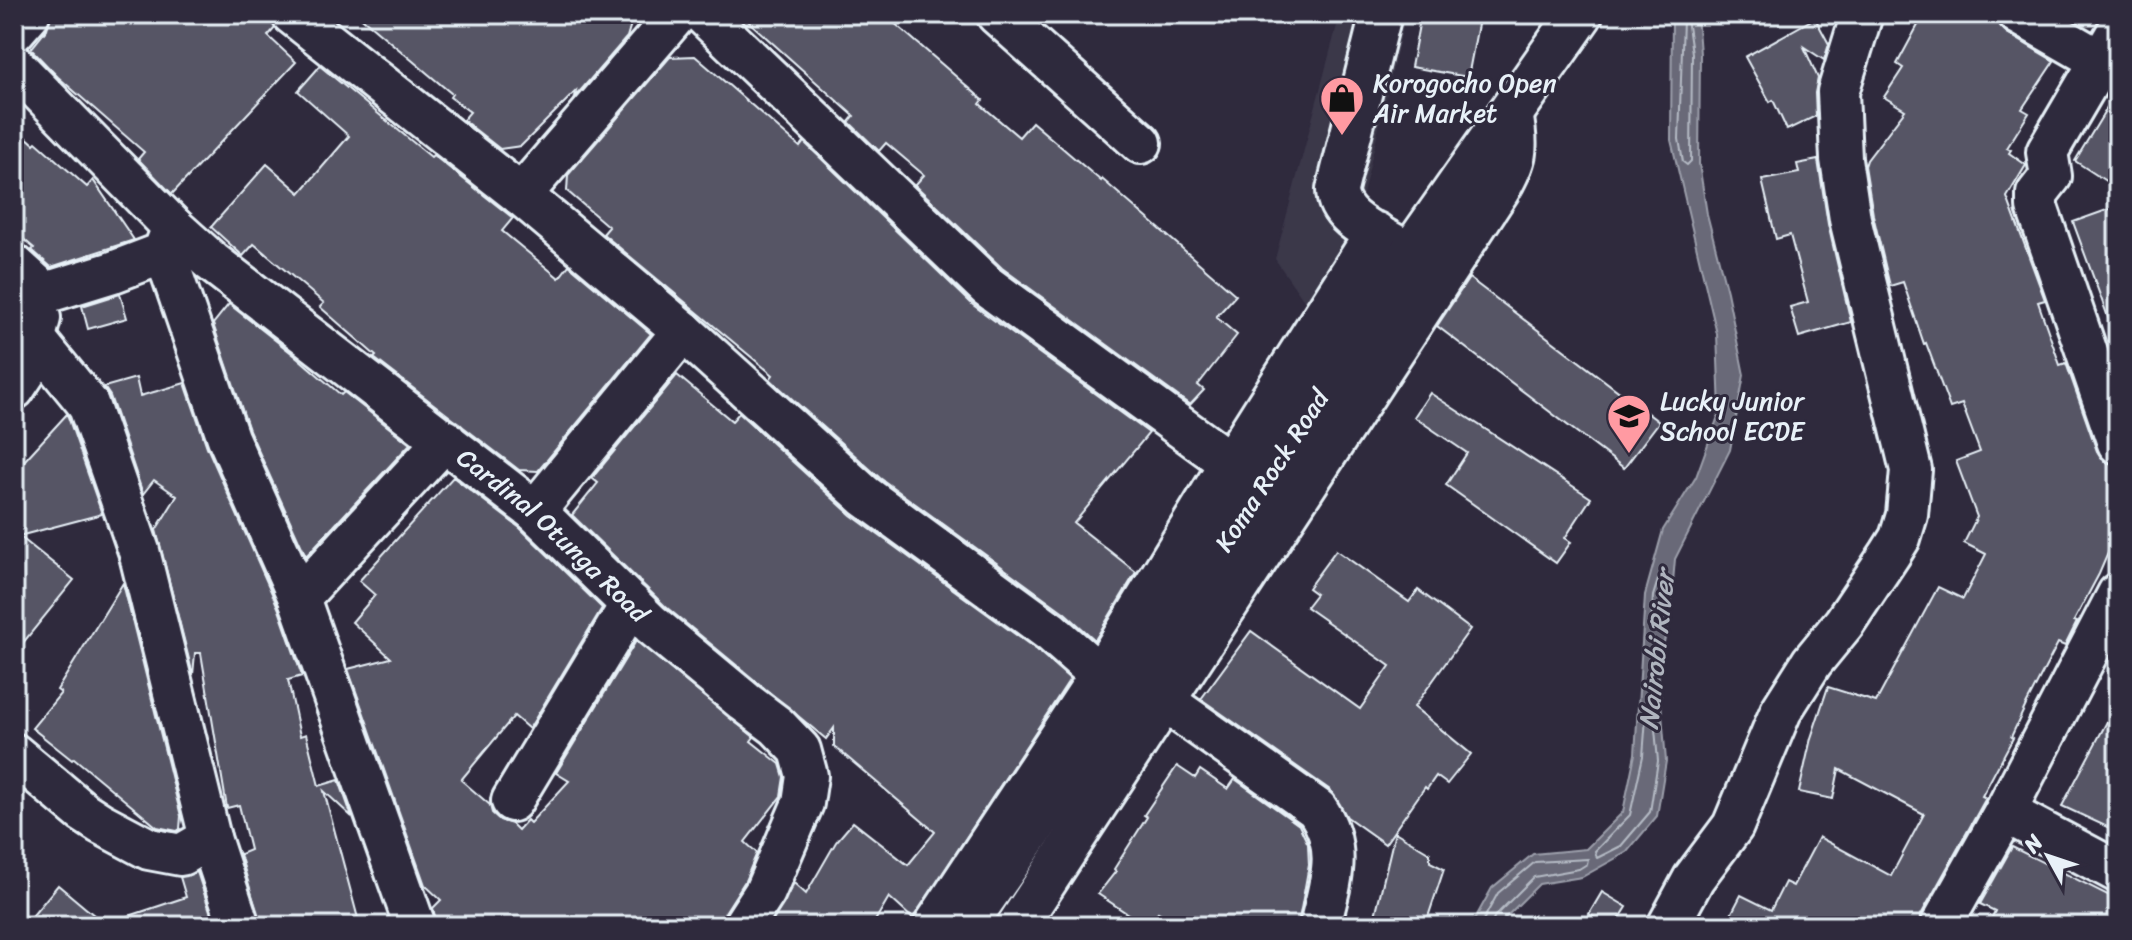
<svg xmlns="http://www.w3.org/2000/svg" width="2132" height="940" viewBox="0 0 2132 940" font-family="Sriracha,sans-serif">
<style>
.built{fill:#3b3749}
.water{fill:#696978;stroke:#9c9fab;stroke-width:2}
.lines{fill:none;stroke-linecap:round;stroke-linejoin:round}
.shore{stroke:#b5bbc5;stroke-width:2}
.building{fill:#575565;stroke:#e8f1f8;stroke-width:2}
.street-casing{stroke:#e8f1f8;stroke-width:46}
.secondary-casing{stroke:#e8f1f8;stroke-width:50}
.street{stroke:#2f2a3d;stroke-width:40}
.secondary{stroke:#2f2a3d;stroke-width:44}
.labels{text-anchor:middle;stroke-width:6;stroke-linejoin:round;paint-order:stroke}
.poi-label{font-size:26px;fill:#e8f1f8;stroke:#2f2a3d;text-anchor:start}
.street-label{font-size:26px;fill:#e8f1f8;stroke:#2f2a3d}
.water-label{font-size:28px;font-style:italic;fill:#afb4be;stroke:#2f2a3d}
</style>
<rect width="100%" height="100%" fill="#2f2a3d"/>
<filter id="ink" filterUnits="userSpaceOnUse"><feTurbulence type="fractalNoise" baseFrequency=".0125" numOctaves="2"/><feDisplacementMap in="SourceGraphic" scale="16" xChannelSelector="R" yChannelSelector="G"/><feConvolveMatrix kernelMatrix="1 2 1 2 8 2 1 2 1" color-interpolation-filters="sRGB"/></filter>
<g filter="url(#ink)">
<!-- built -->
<polygon class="built" points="1340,14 1406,14 1329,337 1275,259"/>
<!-- water -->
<polygon class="water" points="1672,14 1697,14 1700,54 1699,164 1707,214 1727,292 1744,375 1730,450 1675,559 1670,616 1658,668 1666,761 1657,816 1627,852 1582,877 1539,884 1497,926 1471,926 1492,888 1533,854 1586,849 1623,812 1635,754 1645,595 1663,530 1696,477 1720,411 1717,334 1671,140"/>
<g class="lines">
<!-- shore -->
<g class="shore">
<polyline points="1681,14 1683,19 1679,139 1683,162 1687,165 1691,161 1692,53 1687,19 1689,14"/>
<polygon points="1662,578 1665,582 1659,629 1655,631 1651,628 1653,596 1658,580"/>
<polygon points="1647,705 1653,708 1658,761 1650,812 1621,846 1597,858 1595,851 1630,815 1643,756"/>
<polyline points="1480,926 1498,893 1535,862 1588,859 1587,864 1579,869 1534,877 1494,917 1492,926"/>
</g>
</g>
<!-- building -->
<g class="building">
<polygon points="51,14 270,14 275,28 268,36 296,62 172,194 138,159 144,152 58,77 31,49 47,29"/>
<polygon points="357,14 634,14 627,37 575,97 576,91 521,146 500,149 463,120 470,112 450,97 452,94"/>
<polygon points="740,14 884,14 983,100 980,104 1019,137 1032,122 1101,181 1102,179 1236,295 1216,317 1237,335 1198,385 1204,390 1190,405 1002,268 915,185 924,175 886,143 879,151 849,122 854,116"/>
<polygon points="1421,14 1480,14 1468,77 1411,67"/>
<polygon points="1924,14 1996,14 1999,25 2007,33 2054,61 2022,109 2029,113 2007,148 2011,150 2009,153 2026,165 2007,197 2045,300 2038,302 2060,365 2066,363 2097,451 2104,461 2115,466 2118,474 2118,530 2099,574 2074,621 2077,622 2065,646 2058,643 2026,705 2011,737 2013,738 1982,796 1986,798 1921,915 1918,926 1725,926 1741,895 1771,910 1785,882 1793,886 1819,837 1891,876 1924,814 1839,769 1833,799 1799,792 1811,738 1828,687 1876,702 1938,587 1963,599 1986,554 1964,543 1977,517 1956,461 1980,452 1962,404 1950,408 1926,343 1924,344 1903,282 1890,286 1873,215 1865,166 1867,160 1905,110 1884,97 1903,68 1897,64"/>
<polygon points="1815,18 1829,44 1824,60 1804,47 1818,78 1815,93 1816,116 1787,130 1773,100 1770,102 1745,57"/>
<polygon points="695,56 800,147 804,142 973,305 1149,433 1074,523 1136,572 1095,640 1065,613 880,478 770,379 773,375 603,234 609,227 567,191 568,175 670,57"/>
<polygon points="320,66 431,157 433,155 513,218 502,231 559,278 569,265 651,334 538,471 519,470 374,358 376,356 320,307 324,303 254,244 243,256 211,227 267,164 300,193 349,136 298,91"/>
<polygon points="2118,90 2118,189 2075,161"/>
<polygon points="14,126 34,144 36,142 87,187 93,180 134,240 51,267 32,250 34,248 14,231"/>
<polygon points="1818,160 1828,224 1851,322 1799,337 1790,307 1808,302 1790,235 1776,239 1762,180 1799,173 1797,164"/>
<polygon points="2118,206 2118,335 2115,336 2073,222"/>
<polygon points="1469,278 1659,422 1624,468 1437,326"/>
<polygon points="120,294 127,318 88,329 82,306"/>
<polygon points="229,304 298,358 341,395 344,392 410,444 306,556 249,430 213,324"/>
<polygon points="677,375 732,421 739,413 851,515 1037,650 1070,679 913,919 889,897 872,926 770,926 794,883 806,894 836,842 853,822 908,865 935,832 834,746 834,728 826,739 666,607 572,515 598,483 592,478"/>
<polygon points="136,378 140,396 185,383 207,447 278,607 302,676 288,680 300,736 306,734 319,786 339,780 352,817 324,791 360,926 261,926 240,854 250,850 239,805 227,808 201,653 195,653 193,675 156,530 177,496 154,480 143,494 110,396 104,387"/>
<polygon points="1430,393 1591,498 1565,538 1571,542 1556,563 1446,485 1467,453 1414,417"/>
<polygon points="67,414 102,514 19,536 74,580 14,654 14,472"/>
<polygon points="453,477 520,528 602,608 529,729 514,716 461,780 490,805 492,813 500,820 512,824 518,830 527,820 530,823 569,781 556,773 636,641 754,737 751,741 780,764 784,777 781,796 745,842 757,853 745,881 724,914 720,926 437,926 433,908 441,900 425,885 348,669 391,658 352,622 375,595 359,581"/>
<polygon points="1336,550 1409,602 1418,590 1470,629 1414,707 1471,754 1447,784 1436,776 1427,789 1425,787 1385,844 1347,817 1330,790 1201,699 1251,631 1360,709 1390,666 1306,607 1316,594 1308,588"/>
<polygon points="123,583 181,816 180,829 177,831 157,827 74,758 72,760 32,728 61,693 57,690"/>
<polygon points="2118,701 2118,832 2062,806"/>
<polygon points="1177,766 1195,778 1200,770 1228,789 1235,779 1299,825 1308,844 1309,865 1298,926 1180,926 1158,912 1149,926 1146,926 1098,894 1116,871 1114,869 1147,817 1144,815"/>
<polygon points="1395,832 1430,853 1430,862 1444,869 1425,926 1403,926 1374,920"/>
<polygon points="2012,847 2118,900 2118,926 1988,926 1995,911 1980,904"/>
<polygon points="197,872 215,926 114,926 114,921 186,897 180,877"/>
<polygon points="58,885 107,926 24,926"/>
<polygon points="1602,892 1627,907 1615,926 1608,926 1589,914"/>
</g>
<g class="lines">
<!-- street casing -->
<g class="street-casing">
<g id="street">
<polyline points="292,14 521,195 683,331 865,496 1051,632 1100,675"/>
<polyline points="703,14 987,286 1230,463"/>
<polyline points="997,14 1141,143"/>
<path d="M1381,14L1337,190C1337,219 1376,233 1398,247"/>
<polyline points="2019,14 2101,61"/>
<polyline points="14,31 29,14"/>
<polyline points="2118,31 2047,152 2051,176 2037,194 2037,207 2118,443"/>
<polyline points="14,65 173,227"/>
<polyline points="521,195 677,14"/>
<polyline points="163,253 172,274 228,438 299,598 415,926"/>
<path id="s1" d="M14,265L45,293L113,272L163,253L173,227L212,262L535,511L651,624L745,702L777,726L800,750L807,776L803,803L765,892L743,926"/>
<polyline points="35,339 88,404 139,551 210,838"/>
<polyline points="14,389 26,371 40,318"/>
<polyline points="535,511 683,331"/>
<polyline points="299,598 445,440"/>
<path d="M1163,700L1317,809C1344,849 1330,883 1320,926"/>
<polyline points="14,754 83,812 100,823 149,849 181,855 210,838 239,926"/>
<polyline points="512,801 631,604"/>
<polyline points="2005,812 2118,872"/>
<polyline points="934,926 1100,675 1230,463 1376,233"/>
<path d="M1017,926L1499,190C1517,159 1519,149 1512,114"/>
<polyline points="1668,926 1694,878 1733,826 1781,711 1812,662 1844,623 1890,554 1900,538 1907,515 1911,470 1850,219 1841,159 1838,92 1862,14"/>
<polyline points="1941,926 2005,812 2118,594"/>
</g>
</g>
<!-- secondary casing -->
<g class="secondary-casing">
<g id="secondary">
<path id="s2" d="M963,926L1150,658L1411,255L1580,14"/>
</g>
</g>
<!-- street -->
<use href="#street" class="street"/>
<!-- secondary -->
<use href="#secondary" class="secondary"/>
</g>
</g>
<!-- icons -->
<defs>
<g id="shop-pin" transform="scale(2.3)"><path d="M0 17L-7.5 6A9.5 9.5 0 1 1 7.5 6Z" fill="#ff9aa2" stroke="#2f2a3d"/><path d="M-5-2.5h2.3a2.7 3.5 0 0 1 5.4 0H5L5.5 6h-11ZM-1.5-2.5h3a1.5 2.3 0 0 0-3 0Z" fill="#111"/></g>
<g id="school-pin" transform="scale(2.3)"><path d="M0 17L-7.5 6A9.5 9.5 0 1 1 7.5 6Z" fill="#ff9aa2" stroke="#2f2a3d"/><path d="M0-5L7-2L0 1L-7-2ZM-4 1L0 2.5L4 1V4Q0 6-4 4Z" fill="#111"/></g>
</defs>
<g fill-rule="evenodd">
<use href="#shop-pin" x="1342" y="98"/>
<use href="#school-pin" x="1629" y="416"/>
</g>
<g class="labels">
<!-- poi labels -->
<g class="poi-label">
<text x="1373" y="92">Korogocho Open<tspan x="1373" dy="30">Air Market</tspan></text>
<text x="1660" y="410">Lucky Junior<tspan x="1660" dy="30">School ECDE</tspan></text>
</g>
<!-- street labels -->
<g class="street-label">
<text dy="9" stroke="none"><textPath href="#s2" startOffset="550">Koma Rock Road</textPath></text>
<text dy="9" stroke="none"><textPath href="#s1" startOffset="684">Cardinal Otunga Road</textPath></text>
</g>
<!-- water labels -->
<g class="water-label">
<text transform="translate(1656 650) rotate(-84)" y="10">Nairobi River</text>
</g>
</g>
<!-- margin -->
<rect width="2132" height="940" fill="none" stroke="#2f2a3d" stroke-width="48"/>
<rect x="24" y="24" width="2084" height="892" fill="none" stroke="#e8f1f8" stroke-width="3" filter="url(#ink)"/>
<!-- north arrow -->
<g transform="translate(2048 856) rotate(310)" stroke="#2f2a3d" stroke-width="6" paint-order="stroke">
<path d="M0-6L14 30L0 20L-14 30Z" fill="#e8f1f8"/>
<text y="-12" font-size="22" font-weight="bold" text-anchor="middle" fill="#e8f1f8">N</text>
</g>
</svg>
